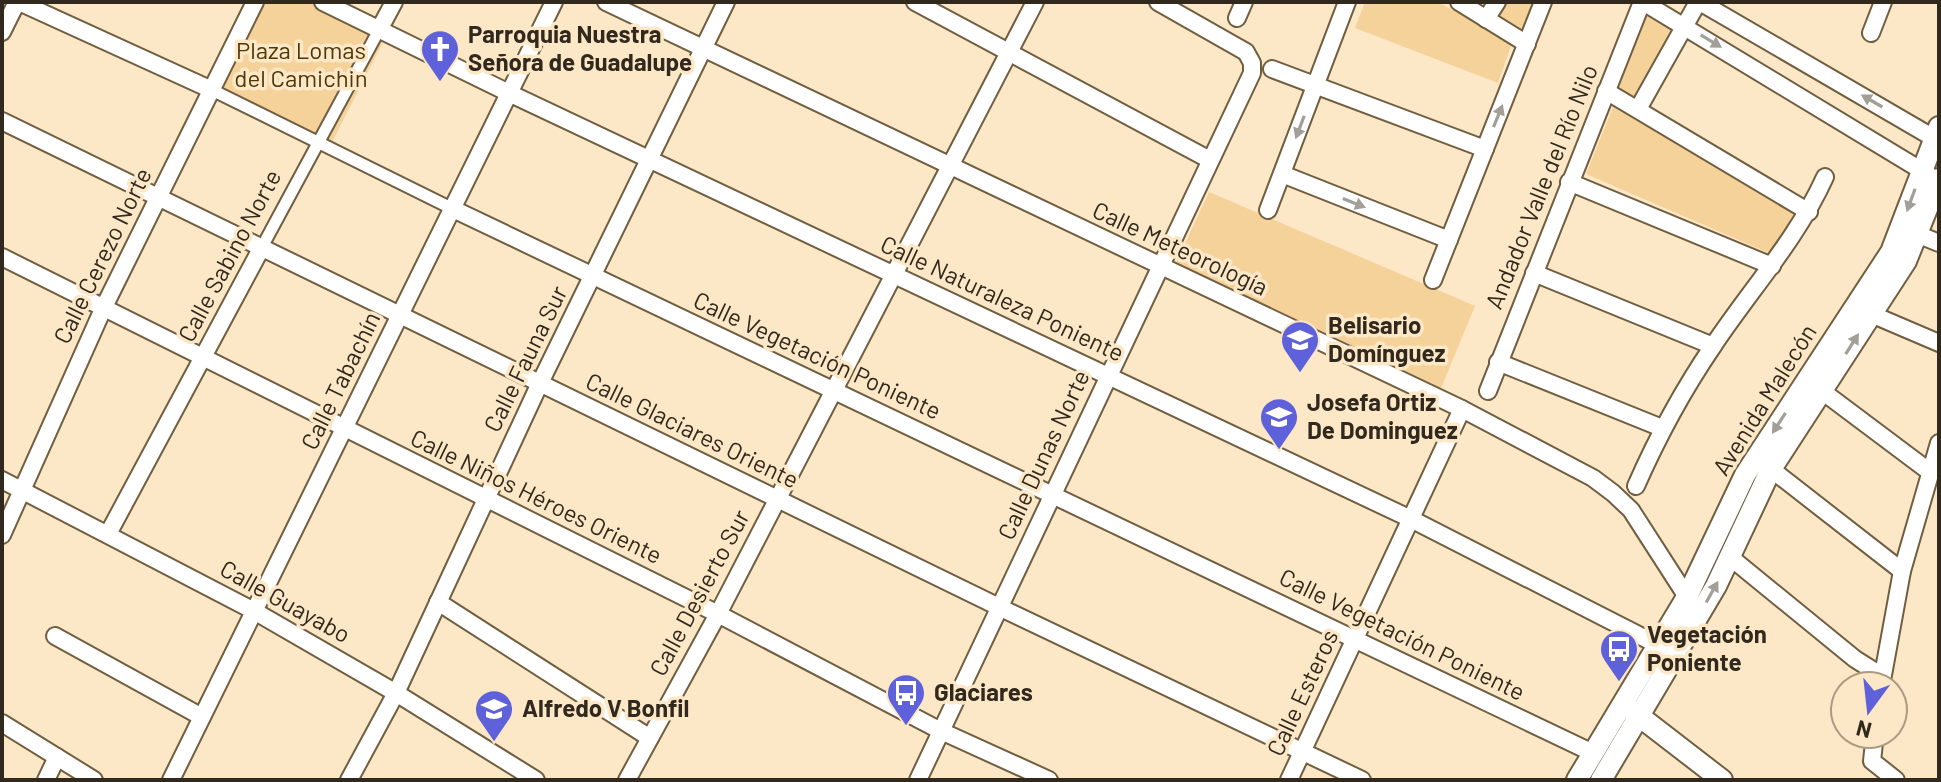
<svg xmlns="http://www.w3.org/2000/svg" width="1941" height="782" viewBox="0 0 1941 782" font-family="Barlow,sans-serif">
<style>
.green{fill:#f5d29a}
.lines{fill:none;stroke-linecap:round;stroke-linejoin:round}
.pedestrian-casing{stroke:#705e41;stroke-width:15}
.minor-casing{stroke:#705e41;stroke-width:20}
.tertiary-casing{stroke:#705e41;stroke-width:24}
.pedestrian{stroke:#fff;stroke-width:11}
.minor{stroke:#fff;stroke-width:16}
.tertiary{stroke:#fff;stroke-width:20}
.oneway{fill:#a29f99}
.labels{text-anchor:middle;stroke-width:7;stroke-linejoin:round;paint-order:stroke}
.poi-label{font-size:24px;font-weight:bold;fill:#31291d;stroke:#fce7c6;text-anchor:start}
.park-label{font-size:24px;fill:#4f3707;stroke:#fce7c6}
.street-label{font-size:24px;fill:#31291d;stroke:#fce7c6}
</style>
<rect width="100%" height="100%" fill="#fce7c6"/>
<!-- green -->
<g class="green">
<polygon points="263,2 309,2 384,40 330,146 219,90"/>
<polygon points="1365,2 1438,2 1512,43 1498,83 1355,28"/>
<polygon points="1506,2 1536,2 1524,32 1497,17"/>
<polygon points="1646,16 1672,31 1636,98 1616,87"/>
<polygon points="1613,107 1796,214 1769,253 1586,174"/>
<polygon points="1209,192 1475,306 1441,388 1176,263"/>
</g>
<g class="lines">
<!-- pedestrian casing -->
<g class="pedestrian-casing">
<g id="pedestrian">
<polyline points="212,90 453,209"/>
<polyline points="262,247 379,30"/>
</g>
</g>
<!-- minor casing -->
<g class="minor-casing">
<g id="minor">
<polyline points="19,2 212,90"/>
<polyline points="323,2 511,94 1411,519 1658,645"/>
<polyline points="606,2 1462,409 1593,478 1613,493 1631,510 1687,597"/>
<polyline points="915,2 1210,160"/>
<polyline points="1459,2 1527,44"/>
<polyline points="1643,2 1929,175"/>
<polyline points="1700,2 1939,141"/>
<polyline points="1237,18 1244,2"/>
<polyline points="1486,19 1497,2"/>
<polyline points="379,30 394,2"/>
<polyline points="2,32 17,2"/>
<polyline points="1871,33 1883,2"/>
<polyline points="1272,69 1485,149"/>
<polyline points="1606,91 1809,212"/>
<polyline points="1638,109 1698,2"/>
<polyline points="2,121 999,607 1362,780"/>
<polyline points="1282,174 1449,240"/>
<polyline points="1569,182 1772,266"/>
<polyline points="453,209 1593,753"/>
<polyline points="1268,210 1347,2"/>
<polyline points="1917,234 1939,243"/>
<polyline points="2,257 718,614 941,731 1049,780"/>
<polyline points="1534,273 1713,346"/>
<polyline points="1433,280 1543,2"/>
<polyline points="1871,314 1939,343"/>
<polyline points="1498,362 1662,428"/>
<polyline points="1488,391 1642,2"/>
<polyline points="1822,391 1930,472"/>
<polyline points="1771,469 1902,571"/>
<polyline points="2,480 254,611 396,693 536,780"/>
<path d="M1636,486C1658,436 1683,390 1713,346C1751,289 1797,239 1825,177"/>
<polyline points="108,534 262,247"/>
<polyline points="2,535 103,309 255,2"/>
<polyline points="1730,557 1855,659 1882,676"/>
<polyline points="438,602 650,738"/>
<polyline points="55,636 202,717"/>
<polyline points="1881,686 1902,571 1939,443"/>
<polyline points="2,723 94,780"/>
<polyline points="1875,734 1872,761 1896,780"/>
<polyline points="46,780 57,757"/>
<polyline points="171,780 554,2"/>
<polyline points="349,780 396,693 540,383 726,2"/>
<polyline points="627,780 718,614 1035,2"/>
<polyline points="918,780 1252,73 1252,63 1246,52 1158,2"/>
<polyline points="1289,780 1462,409"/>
</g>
</g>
<!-- tertiary casing -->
<g class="tertiary-casing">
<g id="tertiary">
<polyline points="1630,709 1722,780"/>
<polyline points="1577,780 1687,597 1745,475 1891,252 1939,127"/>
<polyline points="1601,780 1716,586 1771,469 1906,261 1939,179"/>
</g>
</g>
<!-- pedestrian -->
<use href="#pedestrian" class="pedestrian"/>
<!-- minor -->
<use href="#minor" class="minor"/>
<!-- tertiary -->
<use href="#tertiary" class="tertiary"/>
</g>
<!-- one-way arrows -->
<defs><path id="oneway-solid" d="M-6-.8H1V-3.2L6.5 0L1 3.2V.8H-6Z" transform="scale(2)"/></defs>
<g class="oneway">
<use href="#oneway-solid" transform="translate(1711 41) rotate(31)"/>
<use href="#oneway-solid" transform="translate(1872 101) rotate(-150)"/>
<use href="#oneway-solid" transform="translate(1498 116) rotate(-68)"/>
<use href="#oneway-solid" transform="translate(1300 127) rotate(111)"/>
<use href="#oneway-solid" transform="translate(1911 200) rotate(110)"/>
<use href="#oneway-solid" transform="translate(1354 203) rotate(22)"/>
<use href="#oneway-solid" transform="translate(1852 344) rotate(-58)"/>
<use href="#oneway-solid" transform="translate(1779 423) rotate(123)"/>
<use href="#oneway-solid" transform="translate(1712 592) rotate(-61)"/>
</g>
<!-- icons -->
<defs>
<g id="church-pin" transform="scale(2)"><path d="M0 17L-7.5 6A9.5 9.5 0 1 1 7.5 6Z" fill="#5e61d9" stroke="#fce7c6"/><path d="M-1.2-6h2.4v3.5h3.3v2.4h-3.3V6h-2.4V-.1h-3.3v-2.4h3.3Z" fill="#fff"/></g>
<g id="school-pin" transform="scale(2)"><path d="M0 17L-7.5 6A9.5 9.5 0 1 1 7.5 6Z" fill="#5e61d9" stroke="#fce7c6"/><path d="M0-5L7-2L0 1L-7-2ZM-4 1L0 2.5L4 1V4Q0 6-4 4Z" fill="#fff"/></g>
<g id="bus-pin" transform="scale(2)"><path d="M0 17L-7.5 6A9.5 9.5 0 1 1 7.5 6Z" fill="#5e61d9" stroke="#fce7c6"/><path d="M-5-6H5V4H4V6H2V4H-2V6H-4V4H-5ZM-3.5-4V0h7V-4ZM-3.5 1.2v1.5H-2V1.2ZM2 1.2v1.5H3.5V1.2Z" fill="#fff"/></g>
</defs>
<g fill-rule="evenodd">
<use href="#church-pin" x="440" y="49"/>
<use href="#school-pin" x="1300" y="340"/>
<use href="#school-pin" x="1279" y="417"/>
<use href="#bus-pin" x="1619" y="649"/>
<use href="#bus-pin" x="906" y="693"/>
<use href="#school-pin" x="494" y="709"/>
</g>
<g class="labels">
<!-- poi labels -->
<g class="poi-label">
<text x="468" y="43">Parroquia Nuestra<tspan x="468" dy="28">Señora de Guadalupe</tspan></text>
<text x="1328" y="334">Belisario<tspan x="1328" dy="28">Domínguez</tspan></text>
<text x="1307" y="411">Josefa Ortiz<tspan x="1307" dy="28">De Dominguez</tspan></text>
<text x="1647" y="643">Vegetación<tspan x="1647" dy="28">Poniente</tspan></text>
<text x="934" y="701">Glaciares</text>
<text x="522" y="717">Alfredo V Bonfil</text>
</g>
<!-- park labels -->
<g class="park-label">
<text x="301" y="59">Plaza Lomas<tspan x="301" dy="28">del Camichin</tspan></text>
</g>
<!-- street labels -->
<g class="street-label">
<text transform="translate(1542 187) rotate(-68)" y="8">Andador Valle del Río Nilo</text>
<text transform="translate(1180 249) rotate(25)" y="8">Calle Meteorología</text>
<text transform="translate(103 256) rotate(-64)" y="8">Calle Cerezo Norte</text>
<text transform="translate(230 256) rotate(-62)" y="8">Calle Sabino Norte</text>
<text transform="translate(1002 299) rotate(25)" y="8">Calle Naturaleza Poniente</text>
<text transform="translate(817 356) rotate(25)" y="8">Calle Vegetación Poniente</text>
<text transform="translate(526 359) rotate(-64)" y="8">Calle Fauna Sur</text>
<text transform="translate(341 381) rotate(-64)" y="8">Calle Tabachín</text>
<text transform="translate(1765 400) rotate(-58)" y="8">Avenida Malecón</text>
<text transform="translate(692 431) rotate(26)" y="8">Calle Glaciares Oriente</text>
<text transform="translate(1044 455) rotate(-65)" y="8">Calle Dunas Norte</text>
<text transform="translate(536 497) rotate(26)" y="8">Calle Niños Héroes Oriente</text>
<text transform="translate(700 593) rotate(-62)" y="8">Calle Desierto Sur</text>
<text transform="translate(285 602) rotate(29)" y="8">Calle Guayabo</text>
<text transform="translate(1402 635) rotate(26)" y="8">Calle Vegetación Poniente</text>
<text transform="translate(1303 693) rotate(-65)" y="8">Calle Esteros</text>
</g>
</g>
<!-- border -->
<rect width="1941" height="782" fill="none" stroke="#31291d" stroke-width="8"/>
<!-- north arrow -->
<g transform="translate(1869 710) rotate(195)"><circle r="38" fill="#fce7c6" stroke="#ab9b82" stroke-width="2"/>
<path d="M0-6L14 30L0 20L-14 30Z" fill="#5e61d9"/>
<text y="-12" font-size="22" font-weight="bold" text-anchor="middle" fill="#31291d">N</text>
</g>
</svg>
